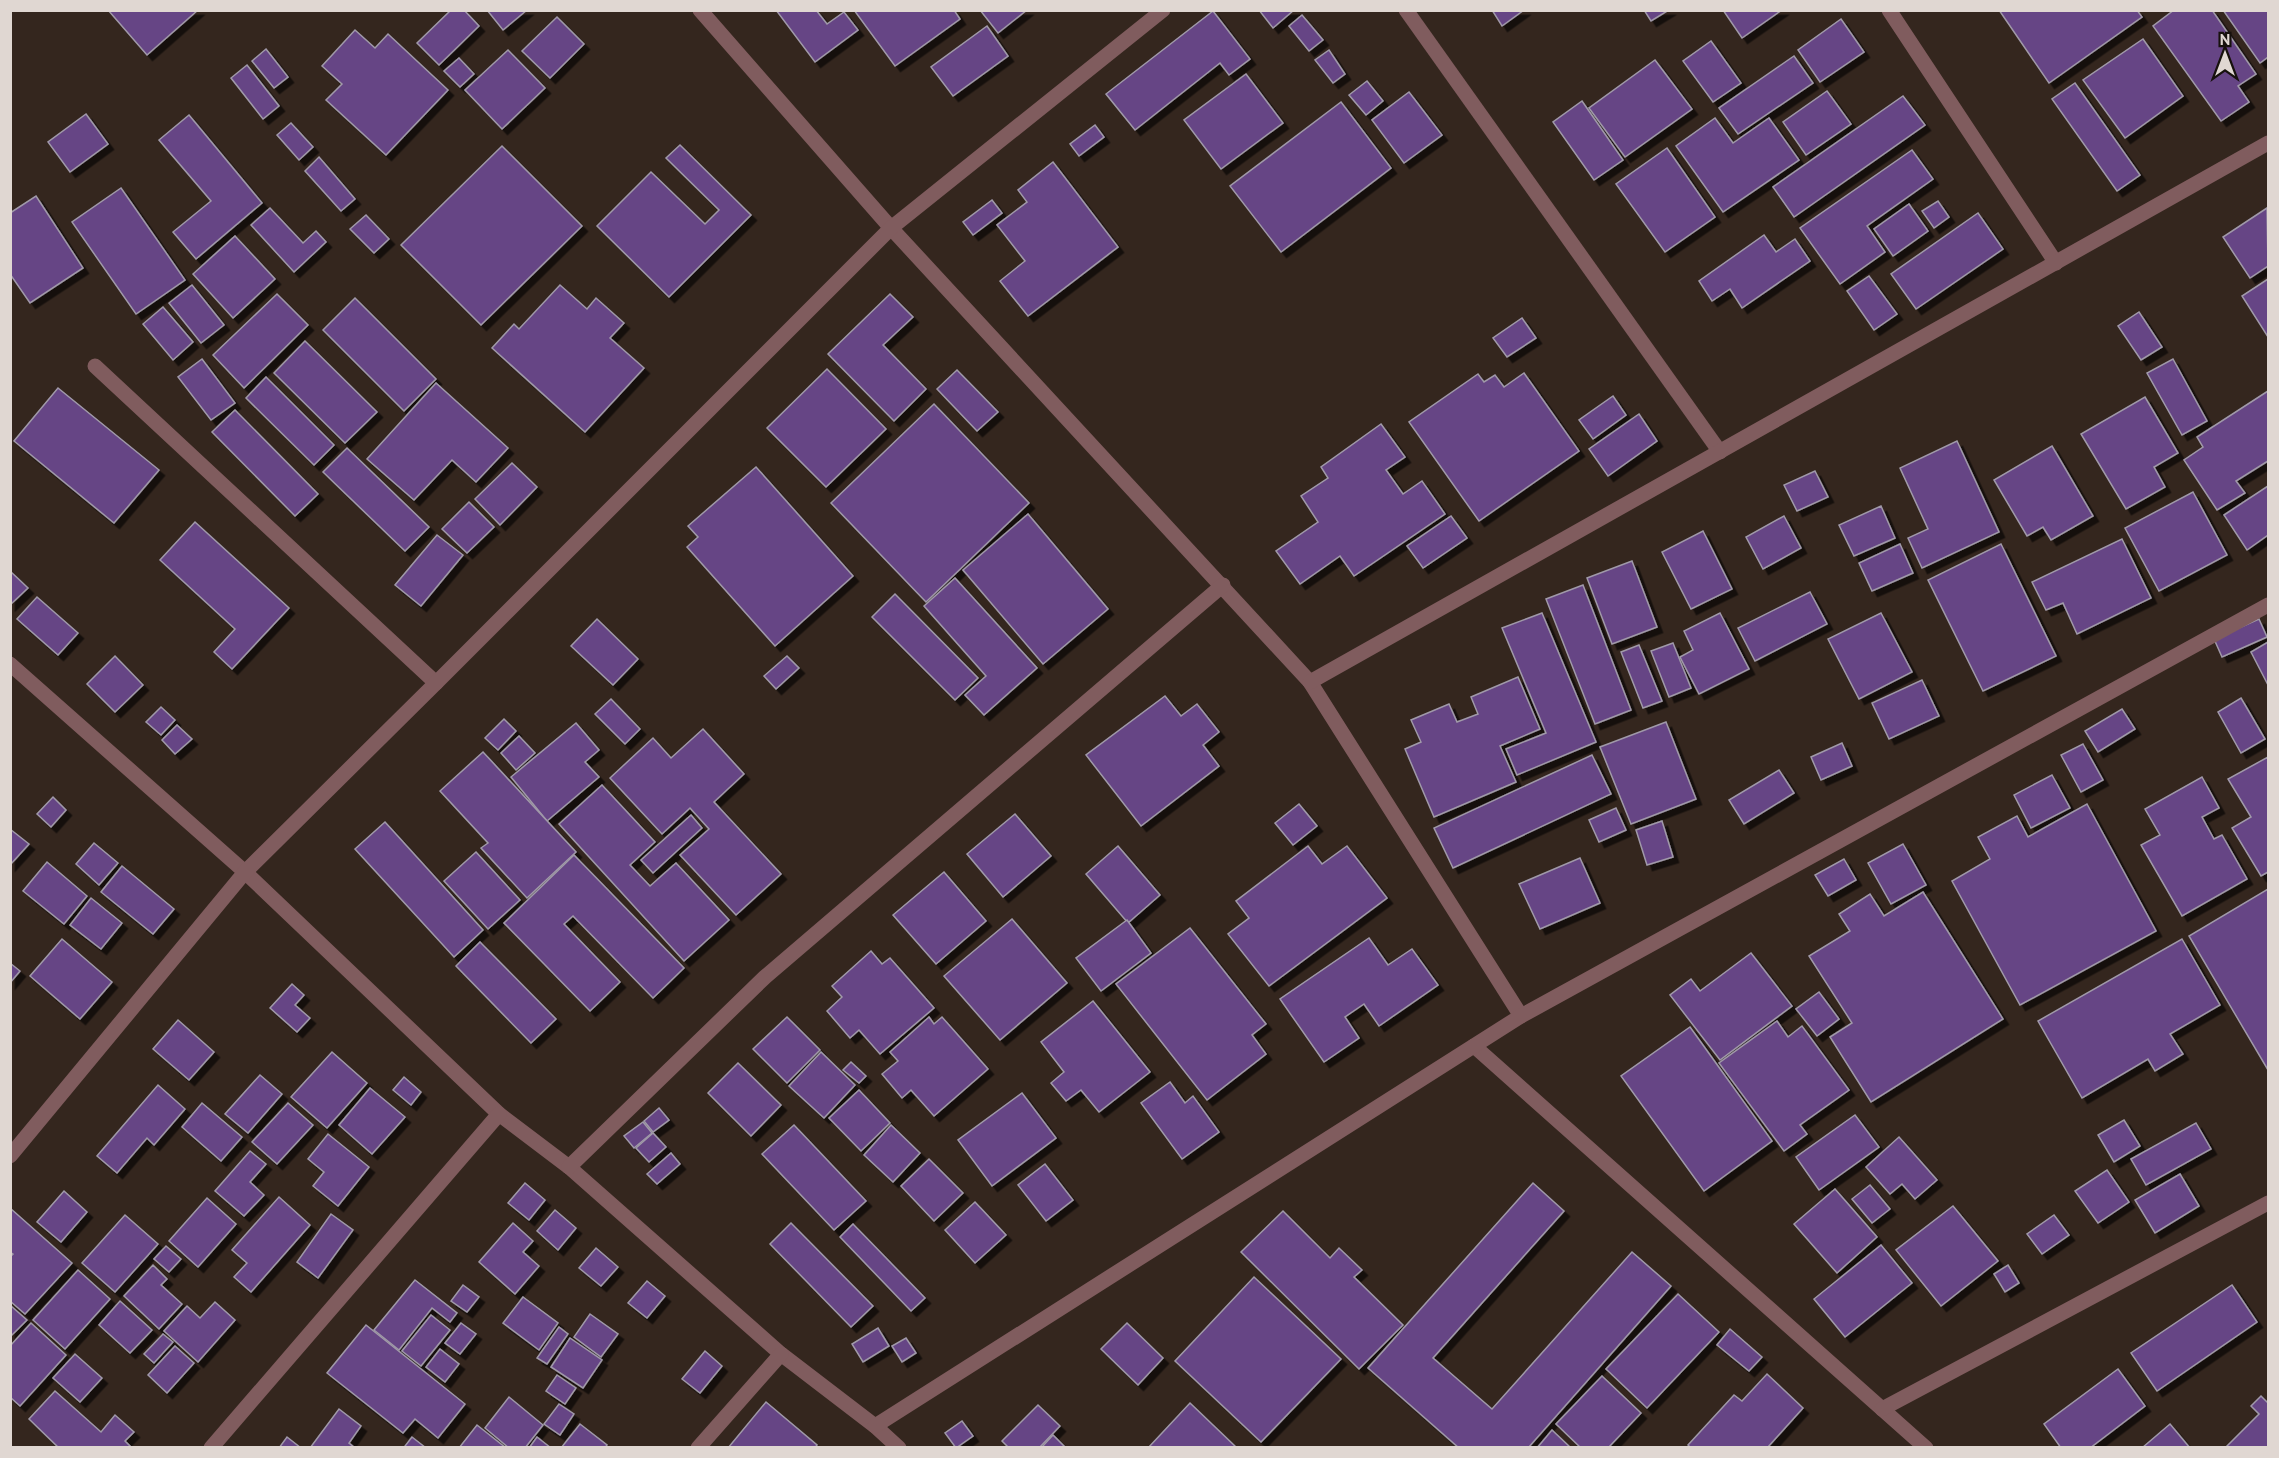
<svg xmlns="http://www.w3.org/2000/svg" width="2279" height="1458" viewBox="0 0 2279 1458" font-family="'PT Sans',sans-serif">
<style>
.building{fill:#664585;stroke:#a099a9;stroke-width:1.5;filter:url(#shadow)}
.lines{fill:none;stroke-linecap:round;stroke-linejoin:round}
.street{stroke:#805c5e;stroke-width:15}
</style>
<defs>
<filter id="shadow"><feDropShadow dx="5.5" dy="5.5" stdDeviation="0" flood-color="#0009"/></filter>
</defs>
<rect width="100%" height="100%" fill="#34261e"/>
<!-- building -->
<g class="building">
<polygon points="108,10 198,10 147,55"/>
<polygon points="451,10 464,10 479,26 439,65 417,43"/>
<polygon points="487,10 527,10 503,30"/>
<polygon points="776,10 816,10 827,24 844,12 858,30 815,62"/>
<polygon points="854,10 954,10 960,19 895,66"/>
<polygon points="980,10 1027,10 998,33"/>
<polygon points="1259,10 1294,10 1273,28"/>
<polygon points="1492,10 1524,10 1502,26"/>
<polygon points="1644,10 1669,10 1651,21"/>
<polygon points="1723,10 1782,10 1742,38"/>
<polygon points="1999,10 2137,10 2142,17 2049,83"/>
<polygon points="2174,10 2212,10 2256,74 2238,86 2249,102 2221,121 2153,26"/>
<polygon points="2223,10 2268,10 2268,57 2260,63"/>
<polygon points="1213,11 1250,59 1229,75 1220,63 1135,130 1106,94"/>
<polygon points="1302,15 1323,40 1309,51 1289,26"/>
<polygon points="557,17 584,44 550,78 522,51"/>
<polygon points="1841,19 1864,52 1820,82 1798,50"/>
<polygon points="987,26 1008,56 953,96 931,67"/>
<polygon points="355,30 375,48 388,34 448,90 386,155 326,100 342,84 322,66"/>
<polygon points="2143,39 2183,96 2125,138 2083,80"/>
<polygon points="1711,41 1741,83 1713,102 1683,61"/>
<polygon points="266,49 288,77 274,88 252,61"/>
<polygon points="508,50 545,88 502,129 465,90"/>
<polygon points="1329,50 1345,74 1333,83 1315,60"/>
<polygon points="1794,56 1813,83 1738,134 1719,108"/>
<polygon points="459,58 474,74 460,87 444,71"/>
<polygon points="1655,60 1692,109 1625,157 1589,108"/>
<polygon points="247,65 279,106 263,119 231,78"/>
<polygon points="1246,74 1283,123 1221,169 1184,120"/>
<polygon points="1367,81 1383,101 1366,115 1349,95"/>
<polygon points="2075,83 2140,175 2117,191 2052,99"/>
<polygon points="1827,91 1851,124 1806,155 1783,122"/>
<polygon points="1409,92 1442,135 1404,163 1372,120"/>
<polygon points="1903,96 1925,125 1794,217 1773,187"/>
<polygon points="1582,101 1623,160 1594,180 1553,122"/>
<polygon points="1341,102 1391,168 1281,252 1230,186"/>
<polygon points="86,114 108,144 70,172 48,142"/>
<polygon points="189,115 262,203 196,259 173,232 211,201 159,140"/>
<polygon points="1715,118 1733,143 1769,118 1799,160 1723,212 1676,146"/>
<polygon points="291,123 313,147 299,160 277,135"/>
<polygon points="1095,125 1104,137 1079,156 1070,144"/>
<polygon points="680,145 751,215 669,297 597,226 651,172 705,224 719,210 666,158"/>
<polygon points="502,146 582,226 481,325 401,245"/>
<polygon points="1667,148 1715,217 1665,252 1616,184"/>
<polygon points="1912,150 1933,179 1867,226 1885,252 1840,284 1800,228"/>
<polygon points="319,157 355,199 341,211 305,171"/>
<polygon points="1053,162 1118,247 1028,316 1000,281 1025,261 997,225 1027,202 1018,190"/>
<polygon points="121,188 185,280 136,314 72,222"/>
<polygon points="36,196 83,268 30,303 10,274 10,213"/>
<polygon points="992,200 1002,213 973,235 963,222"/>
<polygon points="1938,201 1949,217 1934,228 1922,211"/>
<polygon points="1909,204 1928,231 1893,256 1874,229"/>
<polygon points="270,208 303,243 316,231 326,242 294,272 251,225"/>
<polygon points="2267,208 2268,266 2250,278 2223,237"/>
<polygon points="1978,213 2003,249 1916,309 1891,274"/>
<polygon points="366,215 389,239 374,253 350,229"/>
<polygon points="1764,235 1776,252 1795,239 1810,261 1742,308 1730,289 1712,301 1699,281"/>
<polygon points="235,236 275,279 233,318 193,274"/>
<polygon points="1869,276 1897,314 1874,330 1847,291"/>
<polygon points="2268,279 2268,337 2242,296"/>
<polygon points="192,285 224,325 201,343 169,303"/>
<polygon points="560,285 587,309 596,298 624,323 610,338 644,368 585,432 492,348 514,324 519,329"/>
<polygon points="277,294 308,325 244,388 213,355"/>
<polygon points="890,294 913,317 883,345 926,389 894,421 828,354"/>
<polygon points="355,298 436,379 404,411 323,330"/>
<polygon points="163,307 193,342 173,360 143,324"/>
<polygon points="2139,312 2162,347 2141,360 2118,326"/>
<polygon points="1522,318 1536,338 1507,357 1493,338"/>
<polygon points="305,341 377,412 345,443 274,373"/>
<polygon points="202,359 235,403 211,420 178,377"/>
<polygon points="2173,359 2207,421 2182,435 2147,373"/>
<polygon points="827,369 886,429 826,487 767,428"/>
<polygon points="957,370 998,412 977,431 937,389"/>
<polygon points="1524,373 1579,451 1479,521 1409,422 1478,374 1484,382 1495,375 1504,387"/>
<polygon points="266,377 334,445 314,465 246,398"/>
<polygon points="436,383 508,448 476,482 452,460 414,500 367,459"/>
<polygon points="58,388 159,470 114,523 14,441"/>
<polygon points="2268,391 2268,461 2236,481 2245,493 2217,510 2184,460 2203,447 2197,437"/>
<polygon points="1613,396 1626,415 1593,439 1579,420"/>
<polygon points="2145,397 2178,453 2154,467 2165,487 2126,509 2081,434"/>
<polygon points="934,404 1029,503 926,602 831,503"/>
<polygon points="235,410 318,494 295,516 212,432"/>
<polygon points="1639,414 1657,441 1608,476 1589,449"/>
<polygon points="1381,424 1405,457 1386,470 1403,494 1422,481 1445,514 1354,576 1340,556 1300,584 1276,551 1318,522 1301,496 1328,478 1321,467"/>
<polygon points="1957,441 1999,532 1922,568 1908,538 1928,529 1900,468"/>
<polygon points="2052,446 2093,516 2051,540 2043,527 2027,536 1994,480"/>
<polygon points="347,448 429,527 405,551 323,472"/>
<polygon points="512,463 537,487 500,525 475,499"/>
<polygon points="756,467 853,576 775,646 687,547 698,537 688,526"/>
<polygon points="1815,471 1828,497 1797,511 1784,485"/>
<polygon points="2268,486 2268,535 2247,550 2224,515"/>
<polygon points="2193,492 2227,555 2159,591 2125,528"/>
<polygon points="469,502 494,527 467,553 442,529"/>
<polygon points="1881,506 1895,538 1854,556 1839,525"/>
<polygon points="1028,514 1108,609 1043,664 963,570"/>
<polygon points="1451,516 1467,538 1423,568 1407,546"/>
<polygon points="1784,516 1801,548 1763,569 1746,537"/>
<polygon points="195,522 289,608 232,669 214,652 235,629 160,560"/>
<polygon points="1703,531 1732,589 1691,609 1662,552"/>
<polygon points="437,535 463,555 421,606 395,585"/>
<polygon points="2122,539 2151,598 2077,634 2063,603 2046,610 2032,582"/>
<polygon points="1900,544 1913,573 1872,591 1859,563"/>
<polygon points="2001,544 2056,656 1983,691 1928,580"/>
<polygon points="1632,561 1657,627 1612,644 1587,578"/>
<polygon points="10,571 28,588 10,605"/>
<polygon points="955,578 1037,668 984,715 965,695 986,676 924,606"/>
<polygon points="1583,585 1631,710 1595,724 1546,599"/>
<polygon points="1810,592 1827,624 1755,661 1738,628"/>
<polygon points="895,594 978,678 955,700 872,617"/>
<polygon points="37,597 78,633 58,655 17,619"/>
<polygon points="1542,613 1596,742 1517,775 1506,749 1546,733 1502,628"/>
<polygon points="1720,613 1749,669 1699,694 1680,657 1693,650 1684,631"/>
<polygon points="1881,613 1912,672 1859,699 1828,639"/>
<polygon points="597,619 638,659 613,685 571,646"/>
<polygon points="2259,619 2267,637 2222,657 2214,639"/>
<polygon points="2268,642 2268,685 2251,652"/>
<polygon points="1673,643 1691,688 1669,697 1651,651"/>
<polygon points="1639,645 1662,701 1643,708 1621,652"/>
<polygon points="115,656 143,685 115,712 87,684"/>
<polygon points="787,656 799,668 776,689 764,676"/>
<polygon points="1518,677 1540,729 1500,746 1516,782 1434,817 1405,749 1421,742 1411,720 1449,704 1457,722 1478,714 1471,697"/>
<polygon points="1922,680 1939,716 1889,739 1872,703"/>
<polygon points="1165,696 1181,716 1197,704 1219,732 1203,745 1219,766 1141,826 1086,755"/>
<polygon points="2241,698 2265,739 2241,753 2218,712"/>
<polygon points="611,699 640,729 625,744 595,714"/>
<polygon points="161,707 175,720 161,735 146,722"/>
<polygon points="2122,709 2135,729 2098,752 2085,731"/>
<polygon points="504,719 516,731 498,750 485,738"/>
<polygon points="1666,722 1696,799 1631,824 1600,747"/>
<polygon points="576,723 599,750 585,762 599,777 547,821 511,777"/>
<polygon points="177,725 192,739 175,754 162,740"/>
<polygon points="703,729 744,774 714,802 781,874 736,915 680,855 709,829 690,808 662,834 610,778 653,738 671,758"/>
<polygon points="519,736 535,753 516,770 501,753"/>
<polygon points="1842,743 1852,766 1821,780 1811,757"/>
<polygon points="2083,744 2103,780 2081,792 2061,755"/>
<polygon points="483,752 576,852 527,898 481,848 488,843 440,791"/>
<polygon points="1592,755 1611,794 1453,868 1434,828"/>
<polygon points="2268,757 2268,872 2261,876 2232,828 2251,817 2228,779"/>
<polygon points="1779,770 1794,793 1744,824 1729,800"/>
<polygon points="2052,775 2070,808 2031,828 2014,795"/>
<polygon points="2202,777 2219,808 2202,817 2214,839 2222,835 2247,879 2182,916 2141,845 2160,835 2145,809"/>
<polygon points="602,785 655,842 630,865 650,886 676,863 729,920 684,961 559,824"/>
<polygon points="53,797 66,810 51,827 37,814"/>
<polygon points="1299,804 1317,826 1293,845 1275,823"/>
<polygon points="2087,804 2156,931 2020,1005 1952,881 1990,859 1978,837 2017,816 2028,837"/>
<polygon points="1616,808 1626,830 1599,842 1589,820"/>
<polygon points="1015,814 1051,856 1003,897 967,854"/>
<polygon points="691,815 702,828 653,873 641,860"/>
<polygon points="1662,821 1673,857 1647,865 1636,830"/>
<polygon points="385,822 483,930 454,957 355,849"/>
<polygon points="10,829 29,844 10,865"/>
<polygon points="94,843 118,863 99,885 76,864"/>
<polygon points="1903,844 1926,885 1891,904 1868,863"/>
<polygon points="1118,846 1160,895 1128,923 1086,874"/>
<polygon points="1308,846 1322,864 1347,846 1387,898 1269,986 1228,934 1249,918 1236,901"/>
<polygon points="476,852 520,900 488,929 444,881"/>
<polygon points="574,855 684,968 653,998 573,916 564,924 620,982 590,1011 504,923"/>
<polygon points="1580,858 1600,903 1540,929 1519,884"/>
<polygon points="1844,859 1856,880 1828,896 1815,875"/>
<polygon points="47,862 87,896 64,924 23,891"/>
<polygon points="122,866 174,909 153,934 101,892"/>
<polygon points="944,872 986,921 936,964 893,915"/>
<polygon points="2268,889 2268,1070 2189,936"/>
<polygon points="1923,892 2003,1019 1871,1102 1830,1037 1852,1023 1809,956 1850,931 1839,914 1870,894 1884,916"/>
<polygon points="91,898 122,923 101,949 70,925"/>
<polygon points="1012,919 1067,983 1000,1040 944,976"/>
<polygon points="1127,920 1151,953 1101,991 1076,958"/>
<polygon points="1190,928 1266,1024 1252,1035 1266,1054 1207,1100 1116,984"/>
<polygon points="1369,938 1388,965 1412,949 1438,985 1379,1026 1364,1004 1345,1017 1359,1038 1324,1062 1280,999"/>
<polygon points="62,939 112,982 80,1019 30,976"/>
<polygon points="2182,939 2220,1005 2170,1034 2183,1054 2155,1071 2148,1059 2082,1098 2038,1021"/>
<polygon points="480,942 556,1019 531,1043 456,966"/>
<polygon points="871,951 882,964 890,958 934,1008 880,1054 859,1030 850,1038 827,1011 842,997 832,986"/>
<polygon points="1751,953 1792,1006 1720,1060 1670,995 1691,979 1700,991"/>
<polygon points="10,963 20,971 10,983"/>
<polygon points="292,984 304,995 295,1005 310,1018 297,1032 270,1008"/>
<polygon points="1819,992 1839,1019 1817,1036 1796,1009"/>
<polygon points="1093,1001 1150,1072 1099,1112 1081,1090 1066,1101 1051,1083 1064,1072 1041,1042"/>
<polygon points="787,1017 820,1050 787,1083 753,1049"/>
<polygon points="929,1017 934,1024 942,1017 988,1069 934,1116 911,1090 902,1098 882,1074 898,1061 890,1052"/>
<polygon points="178,1020 214,1052 189,1080 153,1049"/>
<polygon points="1777,1021 1788,1037 1802,1026 1849,1090 1800,1125 1807,1134 1784,1151 1719,1063"/>
<polygon points="1690,1027 1772,1141 1704,1191 1621,1076"/>
<polygon points="332,1052 367,1083 327,1128 291,1097"/>
<polygon points="821,1052 855,1085 824,1118 789,1086"/>
<polygon points="851,1062 866,1076 859,1083 843,1070"/>
<polygon points="738,1063 781,1105 751,1136 708,1093"/>
<polygon points="260,1075 282,1094 248,1133 225,1114"/>
<polygon points="404,1077 421,1092 411,1105 393,1090"/>
<polygon points="1170,1082 1185,1103 1193,1096 1219,1132 1182,1159 1141,1103"/>
<polygon points="158,1085 185,1109 154,1145 147,1138 117,1173 97,1156"/>
<polygon points="370,1088 405,1117 372,1154 339,1125"/>
<polygon points="859,1090 890,1123 861,1151 829,1118"/>
<polygon points="1022,1093 1056,1138 992,1186 958,1140"/>
<polygon points="202,1103 242,1137 221,1161 182,1127"/>
<polygon points="288,1103 313,1125 277,1164 252,1142"/>
<polygon points="659,1108 669,1120 653,1132 644,1121"/>
<polygon points="1855,1115 1879,1147 1819,1190 1796,1157"/>
<polygon points="2124,1120 2140,1146 2114,1162 2098,1135"/>
<polygon points="643,1122 652,1133 634,1148 624,1136"/>
<polygon points="2196,1123 2211,1149 2146,1185 2131,1159"/>
<polygon points="794,1125 866,1201 834,1230 762,1154"/>
<polygon points="891,1125 920,1153 893,1182 864,1155"/>
<polygon points="653,1133 666,1147 649,1162 636,1148"/>
<polygon points="328,1134 369,1167 338,1206 313,1186 324,1172 308,1159"/>
<polygon points="1899,1137 1937,1180 1915,1199 1902,1184 1890,1194 1866,1167"/>
<polygon points="250,1151 266,1164 250,1182 264,1195 244,1216 215,1191"/>
<polygon points="671,1153 680,1164 657,1184 647,1174"/>
<polygon points="929,1159 963,1193 934,1221 901,1186"/>
<polygon points="1045,1164 1073,1200 1046,1221 1018,1185"/>
<polygon points="2107,1170 2129,1202 2098,1223 2075,1191"/>
<polygon points="2180,1174 2199,1206 2155,1233 2135,1200"/>
<polygon points="525,1183 545,1200 529,1220 508,1203"/>
<polygon points="1533,1183 1564,1211 1433,1358 1492,1409 1632,1252 1671,1286 1528,1448 1459,1448 1368,1368"/>
<polygon points="1870,1185 1890,1209 1872,1223 1852,1199"/>
<polygon points="1835,1189 1877,1237 1837,1273 1794,1224"/>
<polygon points="64,1191 87,1212 61,1242 37,1222"/>
<polygon points="279,1197 310,1225 251,1292 234,1277 247,1263 232,1250"/>
<polygon points="207,1198 236,1224 198,1267 169,1241"/>
<polygon points="975,1202 1006,1235 975,1263 945,1230"/>
<polygon points="1953,1206 1998,1261 1941,1306 1896,1250"/>
<polygon points="10,1208 72,1263 25,1314 10,1301 10,1257 13,1254 10,1252"/>
<polygon points="555,1210 576,1228 558,1250 537,1231"/>
<polygon points="1283,1211 1330,1258 1339,1248 1362,1270 1354,1277 1403,1325 1359,1369 1241,1252"/>
<polygon points="331,1214 353,1230 318,1278 297,1262"/>
<polygon points="125,1215 158,1244 115,1292 82,1263"/>
<polygon points="2054,1215 2069,1235 2042,1254 2027,1234"/>
<polygon points="513,1223 533,1241 523,1252 539,1266 515,1294 479,1262"/>
<polygon points="791,1223 873,1306 851,1327 770,1244"/>
<polygon points="853,1224 925,1298 911,1311 840,1237"/>
<polygon points="1881,1245 1912,1283 1845,1337 1814,1299"/>
<polygon points="166,1246 181,1259 169,1272 154,1259"/>
<polygon points="596,1248 618,1267 601,1286 579,1268"/>
<polygon points="153,1265 167,1279 161,1285 182,1304 159,1329 124,1296"/>
<polygon points="2008,1265 2019,1283 2005,1292 1994,1274"/>
<polygon points="78,1270 110,1299 65,1349 33,1320"/>
<polygon points="1254,1277 1341,1359 1261,1442 1175,1361"/>
<polygon points="415,1280 457,1313 450,1322 432,1308 399,1350 374,1330"/>
<polygon points="647,1281 665,1296 647,1318 628,1303"/>
<polygon points="463,1285 479,1297 467,1312 451,1301"/>
<polygon points="2232,1285 2257,1322 2157,1391 2131,1353"/>
<polygon points="1678,1294 1719,1332 1647,1408 1606,1369"/>
<polygon points="523,1297 558,1323 539,1350 503,1323"/>
<polygon points="120,1301 152,1330 130,1353 99,1325"/>
<polygon points="215,1302 235,1320 198,1362 164,1331 187,1306 200,1318"/>
<polygon points="10,1305 27,1320 10,1337"/>
<polygon points="590,1314 618,1334 601,1357 574,1337"/>
<polygon points="431,1315 450,1330 421,1366 402,1351"/>
<polygon points="31,1323 66,1355 20,1406 10,1397 10,1346"/>
<polygon points="461,1323 476,1334 460,1354 445,1343"/>
<polygon points="1127,1323 1163,1358 1138,1385 1101,1349"/>
<polygon points="366,1325 465,1404 438,1438 415,1419 403,1433 327,1373"/>
<polygon points="559,1327 568,1334 547,1364 537,1358"/>
<polygon points="878,1328 889,1346 863,1362 852,1344"/>
<polygon points="1730,1329 1762,1357 1749,1371 1717,1345"/>
<polygon points="163,1334 173,1342 154,1363 144,1354"/>
<polygon points="570,1338 602,1360 583,1388 551,1367"/>
<polygon points="906,1338 916,1353 902,1362 892,1346"/>
<polygon points="175,1346 194,1363 167,1393 148,1375"/>
<polygon points="440,1349 459,1364 445,1382 426,1367"/>
<polygon points="705,1351 722,1366 700,1393 682,1379"/>
<polygon points="75,1354 102,1378 80,1402 53,1378"/>
<polygon points="2118,1369 2145,1406 2090,1448 2061,1448 2044,1424"/>
<polygon points="1767,1374 1803,1408 1767,1448 1691,1448 1688,1445 1734,1395 1742,1401"/>
<polygon points="557,1375 576,1388 565,1404 546,1391"/>
<polygon points="1602,1376 1641,1413 1608,1448 1581,1448 1556,1424"/>
<polygon points="55,1391 101,1432 115,1415 134,1432 125,1441 132,1448 59,1448 29,1419"/>
<polygon points="2261,1396 2268,1403 2268,1448 2225,1448 2259,1414 2251,1406"/>
<polygon points="509,1397 543,1425 525,1448 509,1448 485,1428"/>
<polygon points="766,1402 817,1445 815,1448 728,1448"/>
<polygon points="1190,1403 1237,1448 1148,1448"/>
<polygon points="559,1404 574,1414 560,1435 544,1424"/>
<polygon points="1038,1405 1060,1426 1039,1448 1009,1448 1002,1441"/>
<polygon points="339,1409 361,1426 349,1443 355,1448 310,1448"/>
<polygon points="962,1421 973,1436 956,1448 945,1433"/>
<polygon points="580,1424 607,1445 605,1448 561,1448"/>
<polygon points="2170,1424 2190,1448 2142,1448"/>
<polygon points="477,1425 506,1448 459,1448"/>
<polygon points="1552,1430 1571,1448 1537,1448"/>
<polygon points="1053,1435 1066,1448 1041,1448"/>
<polygon points="287,1437 301,1448 279,1448"/>
<polygon points="412,1437 426,1448 406,1448 405,1446"/>
<polygon points="537,1437 551,1448 529,1448"/>
</g>
<g class="lines">
<!-- street -->
<g class="street">
<polyline points="700,10 891,228 1310,682 1521,1016"/>
<polyline points="1406,10 1720,452"/>
<polyline points="1889,10 2056,263"/>
<polyline points="95,366 436,683"/>
<polyline points="10,664 245,872 499,1114 569,1167 781,1354 875,1426 899,1448"/>
<polyline points="1310,682 2268,143"/>
<polyline points="1474,1046 1926,1448"/>
<polyline points="10,1156 245,872 436,683 891,228 1163,10"/>
<polyline points="569,1167 765,977 1223,585"/>
<polyline points="1882,1409 2268,1203"/>
<polyline points="875,1426 1521,1016 2268,605"/>
<polyline points="211,1448 499,1114"/>
<polyline points="698,1448 781,1354"/>
</g>
</g>
<!-- border -->
<rect width="2279" height="1458" fill="none" stroke="#e0d7d2" stroke-width="24"/>
<!-- north arrow -->
<g transform="translate(2225 54)" stroke="#17110d" stroke-width="4.5" paint-order="stroke">
<path d="M0-4.5L10 22L0 15L-10 22Z" fill="#e0d7d2"/>
<text y="-9" font-size="16" font-weight="bold" text-anchor="middle" fill="#e0d7d2">N</text>
</g>
</svg>
